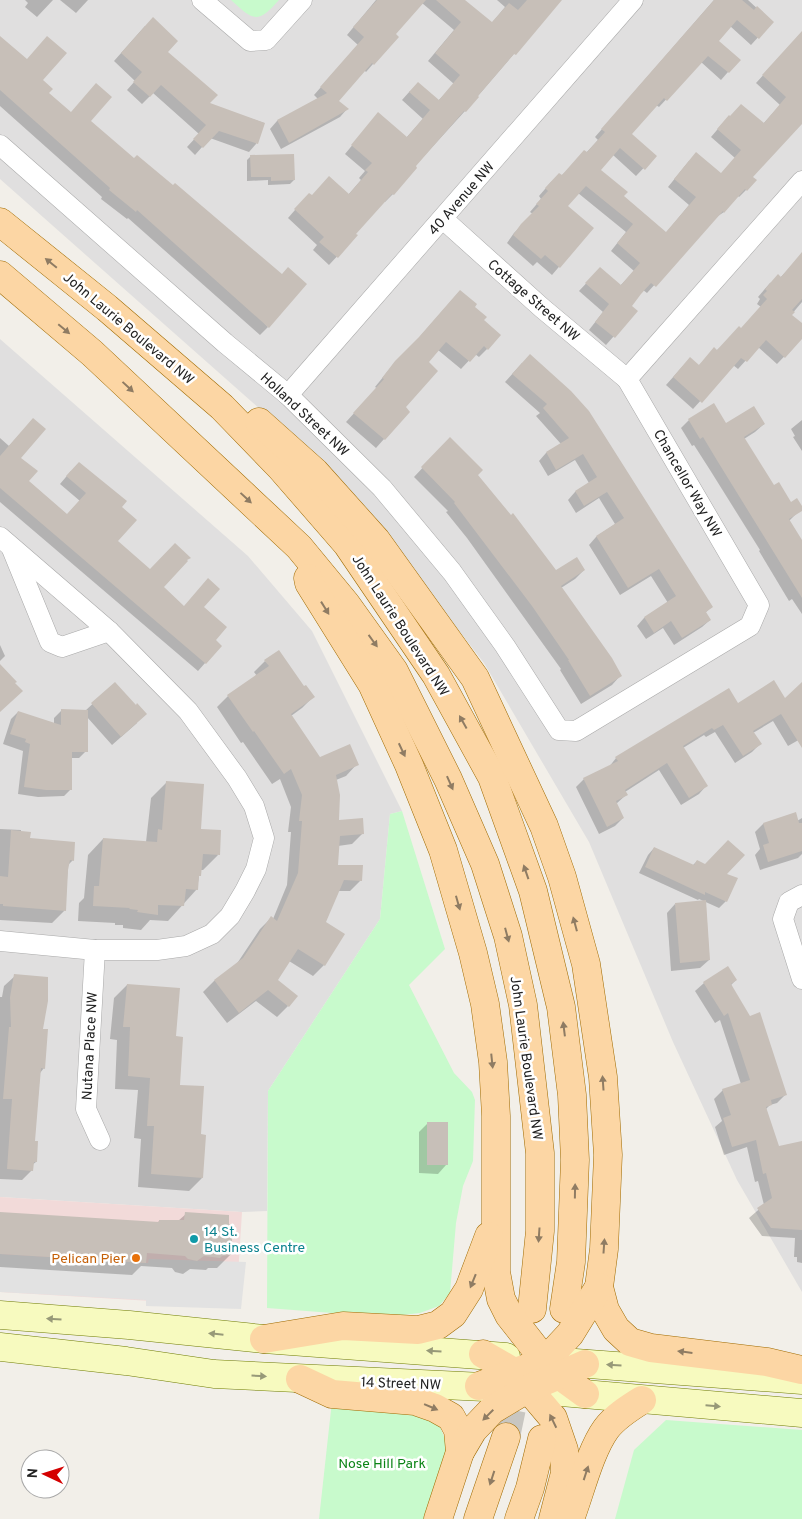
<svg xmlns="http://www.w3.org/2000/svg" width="802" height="1519" viewBox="0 0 802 1519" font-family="Overpass,sans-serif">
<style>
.residential{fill:#e0dfdf}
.commercial{fill:#f2dad9}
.park{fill:#c8facc}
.parking{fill:#e2e2e2}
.shadow{fill:#0003}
.building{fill:#c7bfb8}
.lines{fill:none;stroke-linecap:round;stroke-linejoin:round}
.primary-tunnel{stroke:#c8c6c1;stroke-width:28;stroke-dasharray:28 14;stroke-linecap:butt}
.street-casing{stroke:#a9a9a9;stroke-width:21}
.secondary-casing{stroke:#707d05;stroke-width:29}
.primary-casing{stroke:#a06b00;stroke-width:29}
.street{stroke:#fff;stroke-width:20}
.secondary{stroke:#f7fabf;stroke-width:28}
.primary{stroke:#fcd6a4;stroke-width:28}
.oneway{fill:#8f7c63}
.oneway2{fill:#979978}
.culture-dot{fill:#0f9aa8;stroke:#fff;stroke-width:2}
.food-dot{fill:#e8710a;stroke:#fff;stroke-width:2}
.labels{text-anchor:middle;stroke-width:5;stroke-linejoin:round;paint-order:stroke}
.street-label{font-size:14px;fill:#222;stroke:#fff}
.culture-label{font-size:14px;fill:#0d838f;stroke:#fff;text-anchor:start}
.food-label{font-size:14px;fill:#c56008;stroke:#fff;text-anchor:end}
.park-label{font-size:14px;fill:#0c8416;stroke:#fff}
</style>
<rect width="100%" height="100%" fill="#f2efe9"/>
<!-- residential -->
<g class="residential">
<polygon points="0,0 802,0 802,1292 737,1180 673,1042 589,842 484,663 348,487 0,179"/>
<polygon points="0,339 248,556 312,631 402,811 390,814 380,919 268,1091 267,1211 242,1212 0,1197"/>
</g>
<!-- commercial -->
<polygon class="commercial" points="0,1197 242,1212 236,1306 0,1292"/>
<!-- park -->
<g class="park">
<path d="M231,0H279C257,25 253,20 231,0Z"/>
<polygon points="402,811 445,949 409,985 454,1073 472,1092 475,1100 473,1161 463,1186 456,1223 450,1293 439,1306 420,1313 385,1317 267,1308 268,1091 380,919 390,814"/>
<polygon points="332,1401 425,1413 440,1427 447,1444 445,1464 424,1519 319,1519"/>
<polygon points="666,1420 802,1430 802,1519 615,1519 634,1450"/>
</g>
<!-- parking -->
<polygon class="parking" points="0,1254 148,1263 149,1259 246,1262 241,1309 146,1306 146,1300 0,1292"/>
<!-- shadow -->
<g class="shadow">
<polygon points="25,0 53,0 37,17 25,7 28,3"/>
<polygon points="60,0 88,0 76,13"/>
<polygon points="376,0 456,0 491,24 505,7 497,0 560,0 465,111 414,167 415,168 393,194 385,202 384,201 355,234 356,236 329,265 313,250 317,245 288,218 302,202 312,197 348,195 361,180 359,178 365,171 345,154 378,114 406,138 423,119 402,100 410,91 438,101 454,84 428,61 454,30 422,3 394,34 397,37 373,64 366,72 364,70 337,101 347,109 340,117 281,149 270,129 277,121 318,99 314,95 358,45 347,35"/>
<polygon points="714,0 748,0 772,22 751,45 730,26 717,41 739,60 728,72 721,80 701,62 659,107 656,105 630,134 655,156 636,176 613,155 600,170 623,196 666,233 689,205 668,187 689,161 721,174 735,158 711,137 722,124 763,124 780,105 756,83 802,32 802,117 752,177 746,190 739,197 738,196 724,212 715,218 647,293 643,290 630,306 636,311 606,345 589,330 603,312 579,291 593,276 620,286 634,271 611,251 626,232 578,193 566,206 592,228 552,275 537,262 533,266 507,243 514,233 533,214 530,212 541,199 539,196 551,182 561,176 586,153 598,140 595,137"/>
<polygon points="145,26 208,104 264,123 256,144 249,152 210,138 195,155 187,147 199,134 153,93 142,104 127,90 135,81 114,61"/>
<polygon points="0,37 41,80 47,93 70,113 89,121 268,327 260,335 128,218 127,219 101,199 102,197 0,106"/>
<polygon points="251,156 294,180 290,184 268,185 268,180 247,181 247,160"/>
<polygon points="802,258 802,302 791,315 802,325 802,338 777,364 758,347 738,369 733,365 693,409 666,385 683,366 698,366 741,330 761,307 757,304 760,299 758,297 770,283 780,278 793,264"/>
<polygon points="460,291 483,320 487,349 479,357 475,354 461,369 438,350 427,363 404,408 408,412 376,448 346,422 377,388 375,387 388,371 411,347"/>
<polygon points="522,363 711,607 705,613 710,620 702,627 674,645 663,628 646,639 637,626 644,618 668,603 651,576 620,595 589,545 596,537 615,524 599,498 576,513 568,500 575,492 589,483 575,460 548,476 539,461 546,453 561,444 536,416 540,413 505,382"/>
<polygon points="33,420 20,458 28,481 67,515 80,501 60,484 71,471 121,507 117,541 162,587 184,607 202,608 214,640 220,646 198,671 0,502 0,438 9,446"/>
<polygon points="689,420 725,425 764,424 755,432 744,439 774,487 797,513 789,521 802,542 802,614 792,599 789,601 759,551 760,550 710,470 694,445 692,446 681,428"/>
<polygon points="802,420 802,451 793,437 795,436 791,429"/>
<polygon points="442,447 476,475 555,572 584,570 575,579 561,588 620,676 612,685 581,704 560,670 561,669 467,538 446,512 448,511 414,477"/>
<polygon points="0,645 5,656 0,661"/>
<polygon points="265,661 303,688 313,697 302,708 291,716 319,759 357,764 346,776 336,780 338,821 363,833 352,844 338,846 336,866 361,880 350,891 338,891 325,923 324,965 313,976 289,961 276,980 288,1006 277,1017 256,1001 227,1023 203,992 214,981 236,965 260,929 271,918 273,919 287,885 291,832 288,832 291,807 280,779 272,784 243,742 241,743 217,707 228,696 257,676 254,672"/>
<polygon points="115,683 137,723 112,745 87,717 86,751 79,758 71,758 71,789 64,796 38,797 18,794 23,751 3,744 11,719 18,712 54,725 54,718 61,711 85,711"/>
<polygon points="802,684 802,738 788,746 773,721 753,733 760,744 752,752 735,763 715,732 706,737 704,735 683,748 706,786 699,794 681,805 659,770 625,792 626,795 616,804 623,818 615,826 599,834 576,787 584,779 609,767 616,758 738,704 785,700"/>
<polygon points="167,782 218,855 203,870 200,870 197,889 168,921 150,920 141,930 123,928 123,925 115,925 115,923 78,921 79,903 84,898 88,855 103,839 146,842 151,798"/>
<polygon points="802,818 802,854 798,858 760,870 755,855 760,849 755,832 763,824 797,821"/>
<polygon points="0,829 21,830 21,832 29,839 73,860 68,865 65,910 52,923 0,920"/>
<polygon points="654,848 692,866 697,861 736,879 726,901 719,908 699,899 698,900 639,873 648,855"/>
<polygon points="675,904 709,960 700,968 671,971 667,913"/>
<polygon points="15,976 42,1030 44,1068 40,1073 34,1142 36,1162 32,1165 32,1170 22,1180 0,1179 0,997 2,997 4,986"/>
<polygon points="736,980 731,985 786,1094 777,1103 770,1105 766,1109 778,1148 802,1153 802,1263 797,1262 797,1257 794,1257 795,1238 762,1236 749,1218 764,1205 758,1181 755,1182 747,1147 724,1155 715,1127 722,1121 714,1099 723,1090 741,1084 720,1020 715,1023 695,991 704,983"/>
<polygon points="127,985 175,1037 179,1086 199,1136 202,1178 189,1191 138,1187 141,1139 134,1138 138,1090 115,1089 117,1040 110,1039 114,998"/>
<polygon points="428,1123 446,1165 438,1174 419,1173 419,1132"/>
<polygon points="0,1214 157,1223 159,1221 178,1221 186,1214 230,1255 217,1268 208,1268 206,1270 190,1269 183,1274 175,1272 172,1268 141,1266 132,1275 0,1267"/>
</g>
<!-- building -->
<g class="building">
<polygon points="377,0 426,0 396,34 399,37 374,65 372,63 339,101 349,109 289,143 277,120 327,93 320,87 364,37 353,27"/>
<polygon points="436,0 465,0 492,22 509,3 518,10 527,0 562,0 516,55 514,54 478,96 479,97 466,112 464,111 416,166 417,168 394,195 392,194 356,234 358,235 338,258 319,242 324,237 294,209 309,193 312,195 329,176 349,194 368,172 365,170 372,163 351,145 378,112 407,137 430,110 409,92 418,82 439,100 460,75 435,53 461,22"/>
<polygon points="714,0 742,0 754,10 757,6 774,22 759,39 737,20 719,41 741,60 729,73 708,56 667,101 664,98 632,134 657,156 645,170 620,148 601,170 628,192 624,196 666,232 696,197 674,179 696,152 721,173 741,150 717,129 729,115 730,116 741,104 764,123 786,97 762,75 802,31 802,124 753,177 757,180 747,191 745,189 724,213 723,211 656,287 651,283 641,294 632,306 638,311 615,338 595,322 609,304 585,283 600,267 621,285 640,263 617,243 633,224 586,186 568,206 594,228 560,268 545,255 541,259 513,235 521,224 539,206 536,204 548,191 545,188 559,173 562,175 584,150 587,152 605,132 601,129"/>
<polygon points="153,17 178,41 168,52 218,95 210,103 265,123 258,144 219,131 203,148 193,139 206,125 161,85 150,97 133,82 142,72 121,53"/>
<polygon points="0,36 27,59 47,36 67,53 43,80 53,89 49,93 71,112 96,83 112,97 91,121 134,158 137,155 173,185 175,183 282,274 288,267 307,284 269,328 137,210 136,212 109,190 110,188 0,90"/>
<polygon points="294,154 295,180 271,181 271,177 251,177 250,155"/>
<polygon points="802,252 802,299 792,310 795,312 792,315 802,323 802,339 785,358 766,340 747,362 741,358 702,403 673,377 690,357 699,365 714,347 717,350 739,326 741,328 767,299 763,295 767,291 765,289 778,274 781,277"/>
<polygon points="460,290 477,304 475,307 487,317 484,320 501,335 488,350 484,346 470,362 446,342 429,362 438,371 406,407 410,412 385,440 353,413 384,379 382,378 395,361 419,337"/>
<polygon points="530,354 571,391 589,411 713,607 706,612 711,620 682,638 671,621 654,633 644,617 676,596 659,569 628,588 596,536 624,518 607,492 584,506 575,491 597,477 583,454 556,470 546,452 569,438 543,408 547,404 512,374"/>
<polygon points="714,403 726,423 754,406 765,424 744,437 774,485 779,482 791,502 797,498 802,506 802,511 789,519 802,540 802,598 718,462 703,437 700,439 688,419"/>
<polygon points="33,418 46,429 21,458 38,471 29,481 67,514 86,493 66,476 79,462 127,501 122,507 137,520 118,541 150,569 175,543 191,558 187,560 188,561 164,587 184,606 208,578 220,589 204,607 227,627 216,640 222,646 206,664 0,488 0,456"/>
<polygon points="450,437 483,470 478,475 511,515 513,513 556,570 577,557 585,570 561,586 612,658 622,676 590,696 568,660 569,660 532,606 454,503 455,502 421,467"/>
<polygon points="279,650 304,686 306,685 315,697 291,714 320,757 350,744 359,765 336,775 340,795 339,820 363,818 364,834 340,836 338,865 363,865 362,881 344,880 326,922 345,934 325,966 298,949 278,980 298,996 289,1007 268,990 239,1013 214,980 243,958 271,916 277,921 298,873 302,821 299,821 302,795 291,769 284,774 254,731 253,732 227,695 269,666 264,660"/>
<polygon points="0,664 17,682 15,683 23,691 0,712"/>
<polygon points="774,680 785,698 802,682 802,748 781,714 753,731 762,744 743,756 723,725 714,730 712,728 683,746 708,786 689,798 667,763 625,790 628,795 616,801 624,818 607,827 583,778 618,761 615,757 729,688 738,703"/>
<polygon points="115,682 136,705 137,703 147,714 121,737 91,703"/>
<polygon points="61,709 88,710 88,752 72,752 72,790 46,790 24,787 30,744 25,742 26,739 10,734 18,711 61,725"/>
<polygon points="166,781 204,784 201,829 221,830 220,855 203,854 201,876 199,876 198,890 186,889 184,906 158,905 158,915 137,912 138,910 129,909 130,908 93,906 94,886 99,886 103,838 157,842 158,829 162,830"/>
<polygon points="796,812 799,823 802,823 802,851 768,862 763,845 769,843 763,823"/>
<polygon points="11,830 31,832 30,838 75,842 74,861 70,860 68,870 66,911 3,906 3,904 0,904 0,876 8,877"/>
<polygon points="728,840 745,855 727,874 738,878 727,902 705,892 705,895 645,867 654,847 694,865 697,860 705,864"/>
<polygon points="706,900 710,960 680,963 675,903"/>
<polygon points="728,966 737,980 731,984 750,1016 760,1012 787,1095 771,1100 772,1105 766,1107 779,1146 802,1141 802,1230 771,1228 757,1208 772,1198 766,1173 763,1174 756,1140 732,1147 723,1118 731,1115 722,1089 750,1080 728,1013 724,1016 703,982"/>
<polygon points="14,974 48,977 48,1001 43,1029 48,1029 45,1069 41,1068 35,1141 38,1141 37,1162 34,1162 33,1171 7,1169 12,1099 3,1099 9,1027 11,1027 10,997"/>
<polygon points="127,984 180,988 176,1036 183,1037 180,1085 204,1086 201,1134 206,1135 203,1178 151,1174 154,1126 147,1126 150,1078 128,1076 130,1027 123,1027"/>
<rect x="427" y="1122" width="21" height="43"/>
<polygon points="0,1212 159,1222 159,1220 184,1220 185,1212 229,1215 229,1224 233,1224 231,1255 222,1256 220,1258 204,1256 197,1261 188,1259 185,1256 147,1253 146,1263 0,1254"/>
</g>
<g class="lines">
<!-- primary-tunnel -->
<polyline class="primary-tunnel" points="506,1437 518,1379"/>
<!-- street casing -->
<g class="street-casing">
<g id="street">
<polyline points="202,0 250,41 266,40 302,0"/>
<polyline points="0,145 225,343 288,395 382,488 452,572 505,646 559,730 576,731 750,626 759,605 627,379 802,181"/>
<polyline points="443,219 542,308 627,379"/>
<polyline points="288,395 633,0"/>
<polyline points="0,537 109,631 188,711 237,778 254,806 264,838 256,869 245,891 230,916 212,934 186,946 157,950 95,950 0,941"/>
<polyline points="12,549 50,642 62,647 109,631"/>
<polyline points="802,895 789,902 783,919 802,979"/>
<polyline points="95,950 86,1109 100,1140"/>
</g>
</g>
<!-- secondary casing -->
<g class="secondary-casing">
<g id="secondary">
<polyline points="0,1315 129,1325 264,1339 506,1357"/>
<polyline points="0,1347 126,1361 214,1374 527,1389 802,1413"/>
<polyline points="562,1362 802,1380"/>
</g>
</g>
<!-- primary casing -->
<g class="primary-casing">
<g id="primary">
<polyline points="0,222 107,308 222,407 281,468 347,544 436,675 492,777 533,891 561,1007 572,1095 575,1160 571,1262 564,1309"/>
<polyline points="0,275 92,353 299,547 346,604 394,671 448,779 485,864 508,936 523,1005 540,1153 540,1231 532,1309"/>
<polyline points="259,422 315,472 376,540 475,678 544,826 562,877 586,964 603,1077 608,1155 604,1249 599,1287 605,1310 616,1329 630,1342 651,1348 767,1362 802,1370"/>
<polyline points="308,578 309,583 372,684 409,765 443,850 473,953 485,1004 493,1062 496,1116 496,1272 501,1299 509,1315 545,1361 559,1375 585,1394"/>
<polyline points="264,1339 343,1326 418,1330 438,1325 453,1314 469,1289 489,1236"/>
<polyline points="483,1354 514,1372 553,1418 564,1450 565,1473 553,1519"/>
<polyline points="300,1379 332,1394 415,1401 435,1408 451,1417 458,1430 460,1452 438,1519"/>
<polyline points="479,1386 545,1361 570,1334 599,1287"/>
<polyline points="460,1452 473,1430 492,1410 527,1389 585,1364"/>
<polyline points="478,1519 506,1437"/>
<polyline points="519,1519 530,1488 542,1439"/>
<path d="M570,1519C580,1493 590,1451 606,1429C615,1417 629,1408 642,1400"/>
</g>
</g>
<!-- street -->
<use href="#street" class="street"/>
<!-- secondary -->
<use href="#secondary" class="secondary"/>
<!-- primary -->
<use href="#primary" class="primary"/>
</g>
<!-- one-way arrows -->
<defs><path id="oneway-solid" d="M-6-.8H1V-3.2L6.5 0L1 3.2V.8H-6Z" transform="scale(1.25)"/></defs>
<g class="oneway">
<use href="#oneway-solid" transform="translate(51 263) rotate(-141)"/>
<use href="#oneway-solid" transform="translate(64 329) rotate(40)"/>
<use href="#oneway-solid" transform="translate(128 387) rotate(43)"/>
<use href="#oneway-solid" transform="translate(246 498) rotate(43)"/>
<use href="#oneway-solid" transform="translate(325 608) rotate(58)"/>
<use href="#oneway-solid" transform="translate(373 641) rotate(54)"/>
<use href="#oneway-solid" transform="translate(463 722) rotate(-119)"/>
<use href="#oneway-solid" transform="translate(402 750) rotate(65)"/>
<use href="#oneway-solid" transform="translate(450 783) rotate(66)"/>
<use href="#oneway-solid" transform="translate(526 872) rotate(-109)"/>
<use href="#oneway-solid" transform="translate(458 903) rotate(74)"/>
<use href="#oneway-solid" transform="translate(575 924) rotate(-105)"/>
<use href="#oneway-solid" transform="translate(507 935) rotate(75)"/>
<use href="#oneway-solid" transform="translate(564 1029) rotate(-97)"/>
<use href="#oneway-solid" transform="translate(492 1061) rotate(84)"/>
<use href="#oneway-solid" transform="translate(603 1083) rotate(-94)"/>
<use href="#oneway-solid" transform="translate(575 1191) rotate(-89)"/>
<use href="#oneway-solid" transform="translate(539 1235) rotate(94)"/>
<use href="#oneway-solid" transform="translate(604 1246) rotate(-86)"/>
<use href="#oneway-solid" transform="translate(473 1281) rotate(112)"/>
<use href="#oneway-solid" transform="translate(685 1352) rotate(-173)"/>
<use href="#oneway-solid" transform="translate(431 1407) rotate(23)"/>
<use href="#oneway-solid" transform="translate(488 1415) rotate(135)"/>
<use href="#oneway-solid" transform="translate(553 1421) rotate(-116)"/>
<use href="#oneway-solid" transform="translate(586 1473) rotate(-72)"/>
<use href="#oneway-solid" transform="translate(492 1478) rotate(108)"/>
</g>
<g class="oneway2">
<use href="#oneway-solid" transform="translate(54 1319) rotate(-176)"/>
<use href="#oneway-solid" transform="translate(216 1334) rotate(-174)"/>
<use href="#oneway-solid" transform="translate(434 1351) rotate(-176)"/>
<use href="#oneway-solid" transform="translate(614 1365) rotate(-176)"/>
<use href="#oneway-solid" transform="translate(259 1376) rotate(3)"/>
<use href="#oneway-solid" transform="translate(713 1406) rotate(5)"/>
</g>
<!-- markers -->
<circle class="culture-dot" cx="194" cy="1239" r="5"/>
<circle class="food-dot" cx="136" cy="1258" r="5"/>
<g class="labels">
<!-- street labels -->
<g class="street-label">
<text transform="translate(461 198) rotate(-49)" y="5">40 Avenue NW</text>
<text transform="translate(534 300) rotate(41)" y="5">Cottage Street NW</text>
<text transform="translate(129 328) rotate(40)" y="5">John Laurie Boulevard NW</text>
<text transform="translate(305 414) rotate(43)" y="5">Holland Street NW</text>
<text transform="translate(688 483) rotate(60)" y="5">Chancellor Way NW</text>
<text transform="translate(401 625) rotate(57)" y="5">John Laurie Boulevard NW</text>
<text transform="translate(89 1046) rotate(-87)" y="5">Nutana Place NW</text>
<text transform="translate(527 1058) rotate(82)" y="5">John Laurie Boulevard NW</text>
<text transform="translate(401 1383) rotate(2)" y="5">14 Street NW</text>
</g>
<!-- culture labels -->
<g class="culture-label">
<text x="204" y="1236">14 St.<tspan x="204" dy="16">Business Centre</tspan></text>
</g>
<!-- food labels -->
<g class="food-label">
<text x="126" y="1263">Pelican Pier</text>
</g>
<!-- park labels -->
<g class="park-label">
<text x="382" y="1468">Nose Hill Park</text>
</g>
</g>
<!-- north arrow -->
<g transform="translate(45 1474) rotate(274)"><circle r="24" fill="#ffffff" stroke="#a7a7a7"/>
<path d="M0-4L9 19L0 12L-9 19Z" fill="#d40000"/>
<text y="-8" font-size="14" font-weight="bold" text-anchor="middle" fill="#222222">N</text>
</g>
</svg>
